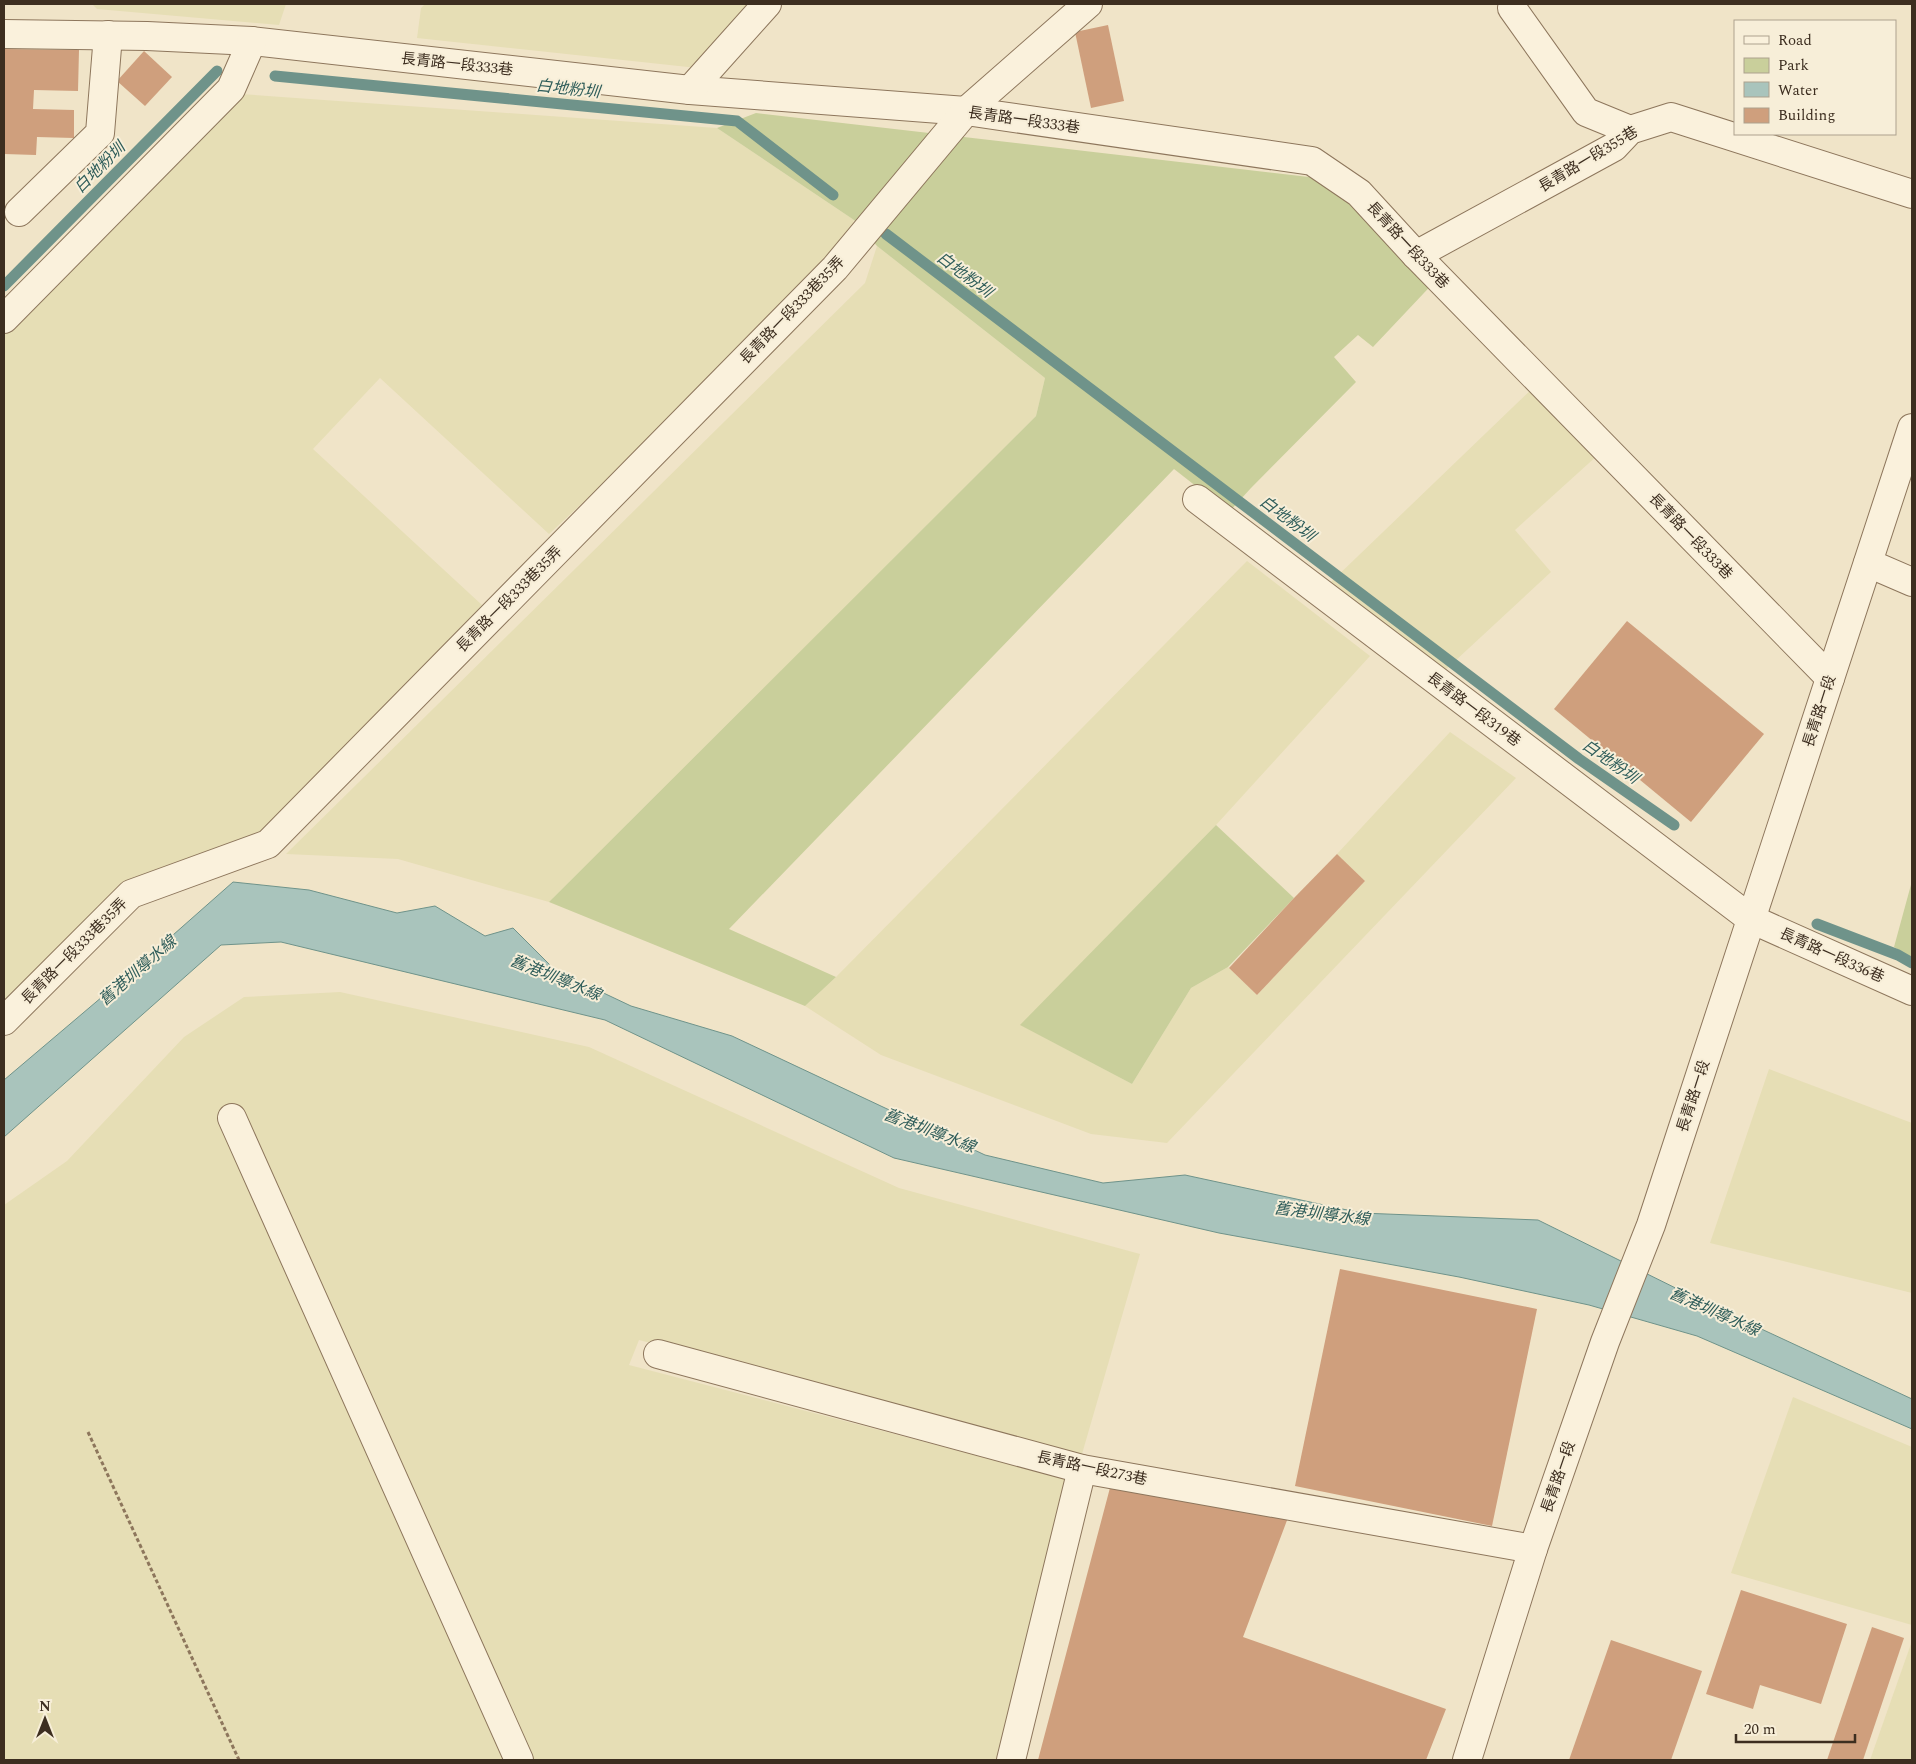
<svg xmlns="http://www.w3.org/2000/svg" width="1916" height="1764" viewBox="0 0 1916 1764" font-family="Spectral,'Noto Sans TC',serif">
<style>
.farmland{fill:#e6deb5}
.green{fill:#c9cf9b}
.water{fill:#a9c4bc;stroke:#6f938a}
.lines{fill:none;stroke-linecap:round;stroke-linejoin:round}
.stream{stroke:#6f938a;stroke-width:11}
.building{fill:#cf9f7d}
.minor-casing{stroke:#8d765c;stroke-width:30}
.path{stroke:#8d765c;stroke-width:3;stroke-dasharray:4 2.5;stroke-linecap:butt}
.minor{stroke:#faf1dc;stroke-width:28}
.labels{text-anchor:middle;stroke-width:4;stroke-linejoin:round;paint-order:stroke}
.street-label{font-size:15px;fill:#3d2e20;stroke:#f7eed8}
.water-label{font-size:16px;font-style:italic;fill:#2f5d5a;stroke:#f7eed8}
</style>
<rect width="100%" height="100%" fill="#f0e4c8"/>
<!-- farmland -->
<g class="farmland">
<polygon points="92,4 286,4 279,25 97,9"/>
<polygon points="425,4 763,4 707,69 417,38 421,8"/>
<polygon points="241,94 717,128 854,220 843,261 549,534 380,378 313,449 482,605 263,843 141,877 4,1020 4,324"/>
<polygon points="877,246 1045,378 1036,416 549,902 398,859 286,854 865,283"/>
<polygon points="1537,384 1599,454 1515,530 1551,572 1441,674 1331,582"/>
<polygon points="1247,561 1370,656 1216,825 1021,1025 1132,1084 1191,988 1228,967 1257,995 1365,881 1337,854 1450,732 1516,778 1167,1143 1091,1134 881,1055 805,1006 836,977"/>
<polygon points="340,992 589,1047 899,1188 1140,1254 1082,1454 639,1340 629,1365 1079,1482 1014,1760 4,1760 4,1205 67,1161 184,1037 244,997"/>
<polygon points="1769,1069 1912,1123 1912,1293 1710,1243"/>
<polygon points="1793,1397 1912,1447 1912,1625 1731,1573"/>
<polygon points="1912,1641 1912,1760 1870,1760"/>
</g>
<!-- green -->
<g class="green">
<polygon points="756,113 1335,180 1440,276 1373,347 1358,335 1334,357 1356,382 1251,488 1229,512 1174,469 729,929 836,977 805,1006 549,902 1036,416 1045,378 877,246 854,220 717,128"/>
<polygon points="1216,825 1294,898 1228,967 1191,988 1132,1084 1020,1025"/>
<polygon points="1912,881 1912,958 1894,947"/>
</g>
<!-- water -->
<polygon class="water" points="233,882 309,890 397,913 435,906 485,936 513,928 555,970 631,1006 732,1036 985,1155 1103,1183 1185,1175 1361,1213 1538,1220 1714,1307 1912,1399 1912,1429 1697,1336 1589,1305 1459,1277 1219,1233 894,1158 605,1020 281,942 221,945 4,1137 4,1080 122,980"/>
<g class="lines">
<!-- stream -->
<g class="stream">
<polyline points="275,76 737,121 833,195"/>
<polyline points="886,234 1579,759 1674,825"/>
<polyline points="4,286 217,71"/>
<polyline points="1817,924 1898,955 1912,963"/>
</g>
</g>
<!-- building -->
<g class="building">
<polygon points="1108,25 1124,101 1091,108 1075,32"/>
<polygon points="4,49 79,50 78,91 34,90 33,109 74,110 74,138 37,137 36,155 4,154"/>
<polygon points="144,51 172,77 145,106 117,81"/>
<polygon points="1627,621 1764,734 1691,822 1554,709"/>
<polygon points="1337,854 1365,881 1257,995 1229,968 1294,898"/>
<polygon points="1340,1269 1537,1309 1492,1526 1295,1486"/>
<polygon points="1111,1484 1289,1515 1243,1637 1446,1709 1426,1760 1038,1760"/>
<polygon points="1741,1590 1847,1624 1821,1704 1760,1685 1753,1709 1706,1694"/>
<polygon points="1872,1627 1904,1638 1863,1760 1827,1760"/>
<polygon points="1611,1640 1702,1671 1671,1760 1569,1760"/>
</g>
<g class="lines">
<!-- minor casing -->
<g class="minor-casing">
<g id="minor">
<polyline points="1512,8 1586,112 1630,130"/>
<polyline points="4,34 147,36 252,41 690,90 966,111 1312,161 1359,193 1416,255 1830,678"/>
<polyline points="690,90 767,4"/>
<polyline points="19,212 100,133 108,35"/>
<polyline points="1416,255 1614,147 1630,130 1671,117 1912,194"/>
<polyline points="4,319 231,89 252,41"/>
<polyline points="1197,499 1751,919 1912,991"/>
<polyline points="1868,563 1912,582"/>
<polyline points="4,1021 131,894 268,844 835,268 966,111 1088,4"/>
<polyline points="232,1118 519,1760"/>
<polyline points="658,1354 1082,1469 1533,1549"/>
<polyline points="1011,1760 1082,1469"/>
<polyline points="1467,1760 1533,1549 1605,1342 1651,1225 1912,428"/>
</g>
</g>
<!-- path -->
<polyline class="path" points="88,1432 239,1760"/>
<!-- minor -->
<use href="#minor" class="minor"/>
</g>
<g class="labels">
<!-- street labels -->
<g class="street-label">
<text transform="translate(457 64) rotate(6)" y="5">長青路一段333巷</text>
<text transform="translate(1024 120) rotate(8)" y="5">長青路一段333巷</text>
<text transform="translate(1588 159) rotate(-31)" y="5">長青路一段355巷</text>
<text transform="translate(1408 245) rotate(47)" y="5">長青路一段333巷</text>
<text transform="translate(792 310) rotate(-46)" y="5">長青路一段333巷35弄</text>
<text transform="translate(1691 536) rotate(46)" y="5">長青路一段333巷</text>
<text transform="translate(509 599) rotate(-45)" y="5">長青路一段333巷35弄</text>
<text transform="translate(1474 709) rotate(37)" y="5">長青路一段319巷</text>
<text transform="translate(1819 711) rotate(-72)" y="5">長青路一段</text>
<text transform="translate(74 951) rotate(-45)" y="5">長青路一段333巷35弄</text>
<text transform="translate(1832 955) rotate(24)" y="5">長青路一段336巷</text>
<text transform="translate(1693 1096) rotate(-72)" y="5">長青路一段</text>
<text transform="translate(1092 1468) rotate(12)" y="5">長青路一段273巷</text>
<text transform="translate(1558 1477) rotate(-71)" y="5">長青路一段</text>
</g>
<!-- water labels -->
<g class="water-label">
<text transform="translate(568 88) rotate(6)" y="6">白地粉圳</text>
<text transform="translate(99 167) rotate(-45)" y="6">白地粉圳</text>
<text transform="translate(965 274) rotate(37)" y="6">白地粉圳</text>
<text transform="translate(1288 518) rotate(37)" y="6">白地粉圳</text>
<text transform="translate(1611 761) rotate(35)" y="6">白地粉圳</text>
<text transform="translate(137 970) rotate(-41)" y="6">舊港圳導水線</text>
<text transform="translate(556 977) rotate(22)" y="6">舊港圳導水線</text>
<text transform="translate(930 1130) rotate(21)" y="6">舊港圳導水線</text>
<text transform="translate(1322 1213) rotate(7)" y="6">舊港圳導水線</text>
<text transform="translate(1715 1311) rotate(24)" y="6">舊港圳導水線</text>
</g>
</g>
<!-- border -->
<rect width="1916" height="1764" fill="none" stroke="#3d2e20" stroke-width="10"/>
<!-- legend -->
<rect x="1734" y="20" width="162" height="115" fill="#f7eed8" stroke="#ada18e"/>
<rect x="1744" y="36" width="25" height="8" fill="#faf1dc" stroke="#ada18e"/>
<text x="1778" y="45" font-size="15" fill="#3d2e20">Road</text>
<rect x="1744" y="58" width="25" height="15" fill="#c9cf9b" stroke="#ada18e"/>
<text x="1778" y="70" font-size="15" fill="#3d2e20">Park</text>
<rect x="1744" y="82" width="25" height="15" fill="#a9c4bc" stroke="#ada18e"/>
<text x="1778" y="95" font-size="15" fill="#3d2e20">Water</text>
<rect x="1744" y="108" width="25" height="15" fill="#cf9f7d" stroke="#ada18e"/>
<text x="1778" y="120" font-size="15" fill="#3d2e20">Building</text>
<!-- north arrow -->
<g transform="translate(45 1719)" stroke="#f7eed8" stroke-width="4" paint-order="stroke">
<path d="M0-4L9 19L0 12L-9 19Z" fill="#3d2e20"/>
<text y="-8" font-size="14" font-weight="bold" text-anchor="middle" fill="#3d2e20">N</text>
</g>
<!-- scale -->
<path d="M1736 1734v8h119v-8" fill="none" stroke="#3d2e20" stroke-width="2.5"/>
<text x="1744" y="1734" font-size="15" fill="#3d2e20" stroke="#f7eed8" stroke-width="4" paint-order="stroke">20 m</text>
</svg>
